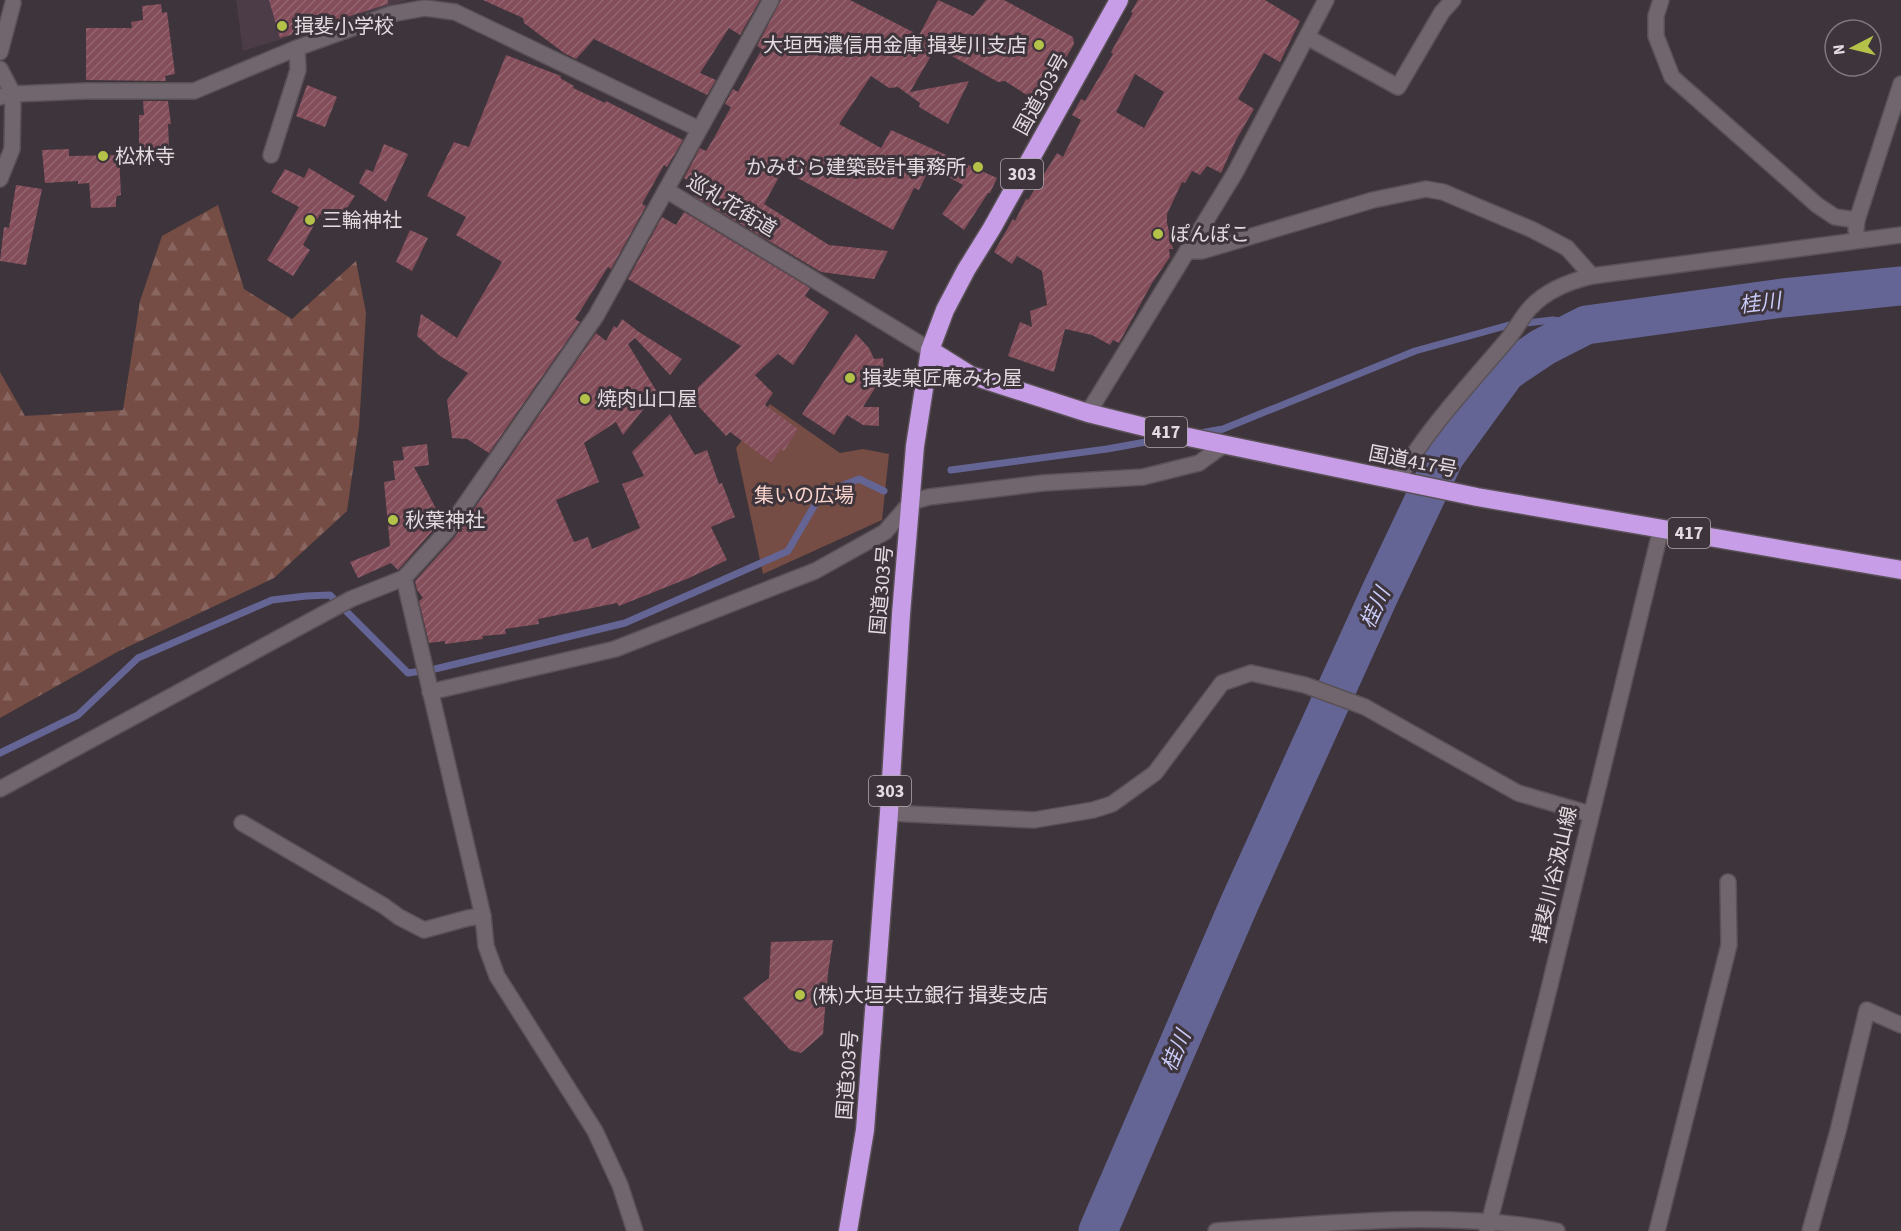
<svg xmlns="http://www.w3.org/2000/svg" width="1901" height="1231" viewBox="0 0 1901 1231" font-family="'Source Sans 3','Noto Sans JP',sans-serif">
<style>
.built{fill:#4c3c47}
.forest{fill:url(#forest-firs)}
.park{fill:#754d44}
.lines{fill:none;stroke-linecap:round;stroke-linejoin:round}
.stream{stroke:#646595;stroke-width:7}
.river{stroke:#646595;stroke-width:39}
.building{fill:url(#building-hatch);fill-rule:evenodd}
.street-casing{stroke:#5a5157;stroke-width:18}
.secondary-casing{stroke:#5a5157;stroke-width:18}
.highway-casing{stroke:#5a5157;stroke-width:21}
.street{stroke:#71666e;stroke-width:15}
.secondary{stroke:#71666e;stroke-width:15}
.highway{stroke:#c69de6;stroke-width:18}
.poi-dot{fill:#b5c24a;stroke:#3e343b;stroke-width:2}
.labels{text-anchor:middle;stroke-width:6;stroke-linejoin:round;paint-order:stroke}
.shield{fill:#3e343b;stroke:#b1a9ae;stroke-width:1.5}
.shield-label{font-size:18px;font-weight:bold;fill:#e2dbe0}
.poi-label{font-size:20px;fill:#e2dbe0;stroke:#3e343b;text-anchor:start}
.street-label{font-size:20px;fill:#e2dbe0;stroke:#3e343b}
.park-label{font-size:20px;fill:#f9d5cd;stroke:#3e343b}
.water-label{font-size:21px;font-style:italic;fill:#c8cbf9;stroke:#3e343b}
</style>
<defs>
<pattern id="forest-firs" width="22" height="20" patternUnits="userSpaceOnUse" patternTransform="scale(1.5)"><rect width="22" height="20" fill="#754d44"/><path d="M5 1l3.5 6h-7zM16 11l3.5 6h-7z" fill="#88665f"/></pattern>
<pattern id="building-hatch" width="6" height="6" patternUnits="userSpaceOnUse" patternTransform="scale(1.5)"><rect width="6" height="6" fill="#834d5a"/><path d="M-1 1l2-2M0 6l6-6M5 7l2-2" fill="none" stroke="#946671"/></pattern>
</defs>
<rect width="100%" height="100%" fill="#3e343b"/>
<!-- built -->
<polygon class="built" points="236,0 408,0 243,51"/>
<!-- forest -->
<polygon class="forest" points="218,205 244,289 292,319 356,261 366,313 359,427 347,511 274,578 119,651 0,718 0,372 25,416 123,410 140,301 162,236"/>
<!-- park -->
<polygon class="park" points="770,404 840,453 863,449 889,454 882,520 763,574 736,448"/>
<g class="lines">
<!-- stream -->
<g class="stream">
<polyline points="1200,433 1223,429 1415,351 1509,325 1553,320 1586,325"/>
<polyline points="951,470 1107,449 1168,438"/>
<polyline points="0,753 78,715 138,658 272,600 306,596 330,595 408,673 435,669 625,623 788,551 821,494 859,479 884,491"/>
</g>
<!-- river -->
<polyline class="river" points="1098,1231 1240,902 1381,591 1445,456 1506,372 1543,347 1586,325 1783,298 1901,286"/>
</g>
<!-- building -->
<g class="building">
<polygon points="269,0 388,0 388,4 280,38"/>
<polygon points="483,0 760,0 740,35 729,28 700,73 716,80 707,95 594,39 576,59 564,53 524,23 523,18"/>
<polygon points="781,0 850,0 919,35 938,0 973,16 986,0 1004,0 1073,37 1074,44 1039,103 1005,81 998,82 936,47 910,92 969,81 948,124 919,107 920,103 898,87 889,88 871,76 839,124 881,148 891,130 997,178 990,193 988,193 964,230 942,214 963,185 930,167 919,190 914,188 893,230 783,170 764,204 829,245 888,251 874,279 821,272 694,196 700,188 684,178 700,148 706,151 714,138 731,107 725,104 733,89 738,92 762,49 757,46"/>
<path d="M1138,0H1265L1300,21L1280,62L1264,53L1238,99L1254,109L1236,140L1221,173L1207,166L1200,175L1192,171L1185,183L1182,182L1167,214V223L1173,249H1169L1170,257L1152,283L1119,343L1113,340L1110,345L1092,335L1065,329L1054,372L1008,356L1020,322L1032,327L1030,311L1047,305L1042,271L1017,256L1012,264L994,252L1013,219L1015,221L1026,199L1028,200L1057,153L1063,157L1081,120L1072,115L1081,99L1085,101L1113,54L1111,52L1133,13L1131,12ZM1135,74L1164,92L1144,128L1116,112Z"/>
<polygon points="161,4 162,13 167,12 175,74 165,76 166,81 86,80 86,28 132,28 131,22 143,20 142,6"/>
<polygon points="506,55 561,76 560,78 574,86 573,88 605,103 606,101 683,140 667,167 664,165 642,204 646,206 611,269 608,267 575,319 580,322 489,453 467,439 452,438 447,400 468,373 440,356 417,336 421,314 457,338 502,262 456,235 466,217 427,196 454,142 469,147"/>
<polygon points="307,85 337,97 325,127 296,116"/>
<polygon points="143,101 168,101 171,124 168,124 169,146 166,147 167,156 139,159 139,115 144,115"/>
<polygon points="384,144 408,154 386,202 359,183 366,169 373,172"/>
<polygon points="69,149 69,156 119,155 121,195 117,196 116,199 116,207 91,208 89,183 78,184 78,181 45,183 42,150"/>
<polygon points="309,168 355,196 335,226 320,214 303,245 310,250 293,276 267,260 299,207 271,192 285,169 304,178"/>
<polygon points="16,185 42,189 26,265 0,261 4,227 9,228"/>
<polygon points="684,212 810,288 805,296 829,312 793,365 778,354 755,375 773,393 765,405 798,429 784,451 781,449 771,462 730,432 726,436 689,396 741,346 628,279 662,217 676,225"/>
<polygon points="410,230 428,238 412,271 396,262"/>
<polygon points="622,319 639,332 682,359 670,375 635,338 628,344 657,392 623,435 616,422 584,443 599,482 556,500 574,542 588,537 592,549 640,528 622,484 644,476 632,452 670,414 695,455 707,450 719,484 722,483 735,517 711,527 727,560 689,578 619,606 617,603 538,619 539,624 505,629 506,634 482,636 483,639 445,644 445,641 429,643 419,601 423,598 417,590 415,581 454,538 596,333 606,341 614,326 617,328"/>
<polygon points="856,334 869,348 874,359 883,358 884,374 863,407 879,407 879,426 863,425 847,415 834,435 802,414"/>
<polygon points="427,444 429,465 414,467 442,520 398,570 391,563 358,578 350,562 390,546 384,482 395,480 393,461 404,460 402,447"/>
<polygon points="833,940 828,973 823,1034 801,1053 790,1050 743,998 769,978 771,942"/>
</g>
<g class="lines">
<!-- street casing -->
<g class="street-casing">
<g id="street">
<polyline points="771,0 666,190 930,350"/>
<polyline points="1661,0 1656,16 1656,36 1672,77 1817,205 1835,217 1857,220"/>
<polyline points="1307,37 1398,87 1442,12 1453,0"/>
<polyline points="0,52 13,3"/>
<polyline points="0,69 13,94 12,149 0,179"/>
<polyline points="0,97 13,94 86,91 194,91 297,48 391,14 425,8 455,12 699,129"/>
<polyline points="271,155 298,70 297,48"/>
<polyline points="1856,230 1857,220 1901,84"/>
<polyline points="1187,251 1202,251 1373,200 1426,189 1443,192 1533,230 1567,248 1592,276"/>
<polyline points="1088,413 1235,173 1326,0"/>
<path d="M1397,481C1427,429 1468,386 1507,340C1516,330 1522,316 1531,307C1546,291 1571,281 1592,276L1901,235"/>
<polyline points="404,578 483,916 486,946 497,976 595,1131 620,1185 635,1231"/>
<polyline points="430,692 615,649 815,571 885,532 911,502 929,497 1043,483 1143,477 1199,463 1225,444"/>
<polyline points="0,789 351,599 404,578 446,532 596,316 666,190"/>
<polyline points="889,813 1034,820 1093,810 1112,804 1155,773 1222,683 1251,673 1305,685 1365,707 1518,793 1590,814"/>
<polyline points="242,823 384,906 399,917 424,930 468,918 483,916"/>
<polyline points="1657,1231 1729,945 1728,882"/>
<polyline points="1810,1231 1838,1131 1867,1010 1901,1025"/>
</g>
</g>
<!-- secondary casing -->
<g class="secondary-casing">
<g id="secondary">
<path d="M1216,1231C1329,1224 1446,1209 1557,1231"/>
<polyline points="1487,1231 1545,1005 1661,529"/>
</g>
</g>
<!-- highway casing -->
<g class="highway-casing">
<g id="highway">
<polyline points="930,350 970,375 1088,413 1169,433 1477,497 1901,570"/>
<polyline points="848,1231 865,1130 889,813 901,614 915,446 930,350 945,310 966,270 992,228 1119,0"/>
</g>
</g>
<!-- street -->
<use href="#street" class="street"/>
<!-- secondary -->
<use href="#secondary" class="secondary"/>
<!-- highway -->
<use href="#highway" class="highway"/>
</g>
<!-- markers -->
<g class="poi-dot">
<circle cx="282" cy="26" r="6"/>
<circle cx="1039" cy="45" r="6"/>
<circle cx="103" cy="156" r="6"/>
<circle cx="978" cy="167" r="6"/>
<circle cx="310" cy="220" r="6"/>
<circle cx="1158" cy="234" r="6"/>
<circle cx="850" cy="378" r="6"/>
<circle cx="585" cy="399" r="6"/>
<circle cx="393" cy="520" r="6"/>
<circle cx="800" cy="995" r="6"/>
</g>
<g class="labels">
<!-- shield labels -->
<g class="shield">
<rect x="1001" y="159" width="42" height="30" rx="4.5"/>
<rect x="1145" y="417" width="42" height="30" rx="4.5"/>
<rect x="1668" y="518" width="42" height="30" rx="4.5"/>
<rect x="869" y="776" width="42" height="30" rx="4.5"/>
</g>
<g class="shield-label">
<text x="1022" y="180">303</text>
<text x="1166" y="438">417</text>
<text x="1689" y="539">417</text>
<text x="890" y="797">303</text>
</g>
<!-- poi labels -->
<g class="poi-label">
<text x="294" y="33">揖斐小学校</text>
<text x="1027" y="52" text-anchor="end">大垣西濃信用金庫 揖斐川支店</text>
<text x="115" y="163">松林寺</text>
<text x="966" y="174" text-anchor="end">かみむら建築設計事務所</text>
<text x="322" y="227">三輪神社</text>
<text x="1170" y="241">ぽんぽこ</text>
<text x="862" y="385">揖斐菓匠庵みわ屋</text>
<text x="597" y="406">焼肉山口屋</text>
<text x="405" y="527">秋葉神社</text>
<text x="812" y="1002">(株)大垣共立銀行 揖斐支店</text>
</g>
<!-- street labels -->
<g class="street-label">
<text transform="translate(1041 94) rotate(-61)" y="7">国道303号</text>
<text transform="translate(732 205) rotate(31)" y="7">巡礼花街道</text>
<text transform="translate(1413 461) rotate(11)" y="7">国道417号</text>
<text transform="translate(881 590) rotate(-85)" y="7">国道303号</text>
<text transform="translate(1554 875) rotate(-77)" y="7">揖斐川谷汲山線</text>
<text transform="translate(847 1075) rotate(-86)" y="7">国道303号</text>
</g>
<!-- park labels -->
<g class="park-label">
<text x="804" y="502">集いの広場</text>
</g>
<!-- water labels -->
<g class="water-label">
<text transform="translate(1760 303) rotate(-7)" y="7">桂川</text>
<text transform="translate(1375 608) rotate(-65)" y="7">桂川</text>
<text transform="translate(1176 1051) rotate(-67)" y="7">桂川</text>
</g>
</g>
<!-- north arrow -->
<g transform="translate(1853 48) rotate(263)"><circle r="28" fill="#3e343b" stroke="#80777d" stroke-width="1.5"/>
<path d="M0-4.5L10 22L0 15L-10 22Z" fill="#b5c24a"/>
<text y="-9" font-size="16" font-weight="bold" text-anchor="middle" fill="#e2dbe0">N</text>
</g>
</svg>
